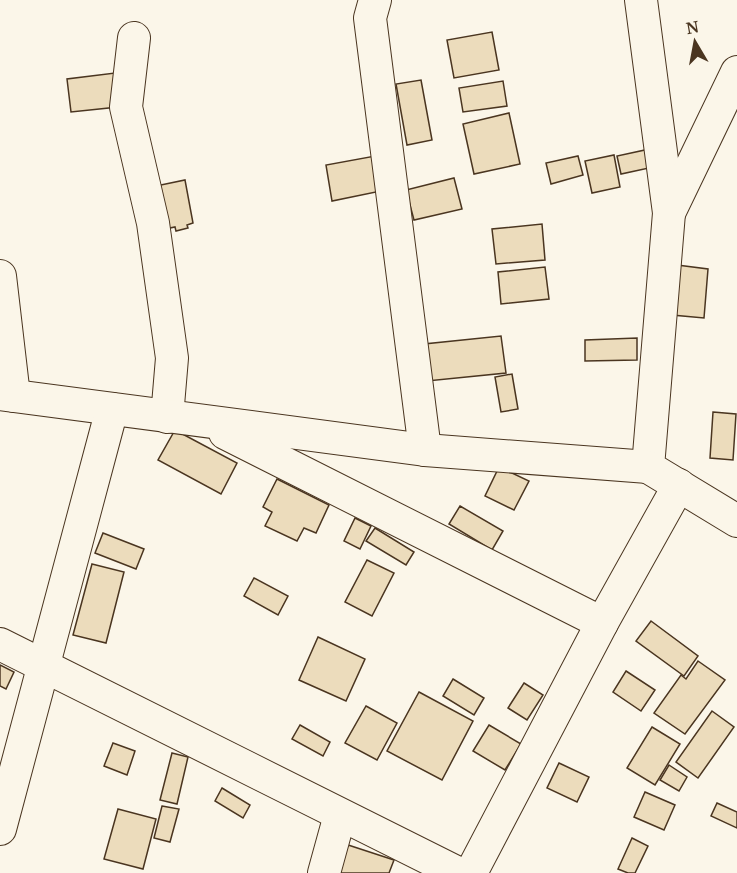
<svg xmlns="http://www.w3.org/2000/svg" width="737" height="873" viewBox="0 0 737 873" font-family="'Noto Serif',serif">
<style>
.building{fill:#ecdcbc;stroke:#4a3520;stroke-width:1.5}
.lines{fill:none;stroke-linecap:round;stroke-linejoin:round}
.minor-casing{stroke:#4a3520;stroke-width:34}
.minor{stroke:#fbf6e9;stroke-width:32}
</style>
<rect width="100%" height="100%" fill="#fbf6e9"/>
<!-- building -->
<g class="building">
<polygon points="492,32 499,70 454,78 447,40"/>
<polygon points="115,73 118,107 71,112 67,79"/>
<polygon points="421,80 432,140 407,145 396,84"/>
<polygon points="503,81 507,106 463,112 459,88"/>
<polygon points="509,113 520,164 474,174 463,124"/>
<polygon points="645,150 649,168 621,174 617,156"/>
<polygon points="614,155 620,187 592,193 585,161"/>
<polygon points="375,156 381,191 332,201 326,165"/>
<polygon points="578,156 583,175 551,184 546,163"/>
<polygon points="454,178 462,209 414,220 406,190"/>
<polygon points="185,180 193,223 187,225 188,228 176,231 175,227 160,230 151,187"/>
<polygon points="542,224 545,260 496,264 492,229"/>
<polygon points="677,265 708,269 704,318 672,315"/>
<polygon points="545,267 549,299 501,304 498,272"/>
<polygon points="501,336 506,373 427,381 424,344"/>
<polygon points="637,338 637,360 585,361 585,340"/>
<polygon points="512,374 518,409 501,412 495,377"/>
<polygon points="713,412 736,414 733,460 710,458"/>
<polygon points="175,430 237,463 221,494 158,460"/>
<polygon points="499,467 529,481 514,510 485,496"/>
<polygon points="277,479 329,505 316,533 304,528 297,541 265,526 272,512 263,507"/>
<polygon points="460,506 503,531 492,550 449,524"/>
<polygon points="355,518 371,526 360,549 344,541"/>
<polygon points="375,528 414,552 406,565 366,541"/>
<polygon points="103,533 144,549 136,569 95,553"/>
<polygon points="367,560 394,573 372,616 345,602"/>
<polygon points="92,564 124,572 106,643 73,635"/>
<polygon points="254,578 288,596 278,615 244,596"/>
<polygon points="651,621 698,656 684,676 636,641"/>
<polygon points="318,637 365,659 346,701 299,680"/>
<polygon points="698,661 725,680 685,734 654,713 681,675 686,679"/>
<polygon points="0,665 14,672 6,689 0,686"/>
<polygon points="626,671 655,690 641,711 613,692"/>
<polygon points="453,679 484,698 474,715 443,696"/>
<polygon points="524,683 543,695 527,720 508,708"/>
<polygon points="419,692 473,721 442,780 387,751"/>
<polygon points="366,706 397,723 377,760 345,743"/>
<polygon points="712,711 734,727 698,778 676,762"/>
<polygon points="300,725 330,742 323,756 292,739"/>
<polygon points="489,725 521,744 505,770 473,751"/>
<polygon points="652,727 680,744 655,785 627,768"/>
<polygon points="113,743 135,751 127,775 104,766"/>
<polygon points="172,753 188,757 177,804 160,800"/>
<polygon points="559,763 589,777 577,802 547,788"/>
<polygon points="669,765 687,777 679,791 660,780"/>
<polygon points="222,788 250,805 243,818 215,801"/>
<polygon points="645,792 675,805 664,830 634,817"/>
<polygon points="717,803 737,812 737,828 711,816"/>
<polygon points="162,806 179,809 170,842 154,838"/>
<polygon points="118,809 156,819 143,869 104,859"/>
<polygon points="632,838 648,846 635,873 628,873 618,869"/>
<polygon points="339,842 394,860 389,873 329,873"/>
</g>
<g class="lines">
<!-- minor casing -->
<g class="minor-casing">
<g id="minor">
<polyline points="375,0 370,18 425,450"/>
<polyline points="641,0 669,213 648,467 737,521"/>
<polyline points="134,38 126,107 153,223 172,358 167,417"/>
<polyline points="669,213 737,72"/>
<polyline points="0,276 14,396"/>
<polyline points="0,394 425,450 648,467"/>
<polyline points="225,433 602,623"/>
<polyline points="0,644 458,873"/>
<polyline points="0,829 112,409"/>
<polyline points="324,873 340,815"/>
<polyline points="471,873 602,623 679,485"/>
</g>
</g>
<!-- minor -->
<use href="#minor" class="minor"/>
</g>
<!-- north arrow -->
<g transform="translate(695 42) rotate(350)" stroke="#fbf6e9" stroke-width="4.5" paint-order="stroke">
<path d="M0-4.5L10 22L0 15L-10 22Z" fill="#4a3520"/>
<text y="-9" font-size="16" font-weight="bold" text-anchor="middle" fill="#4a3520">N</text>
</g>
</svg>
